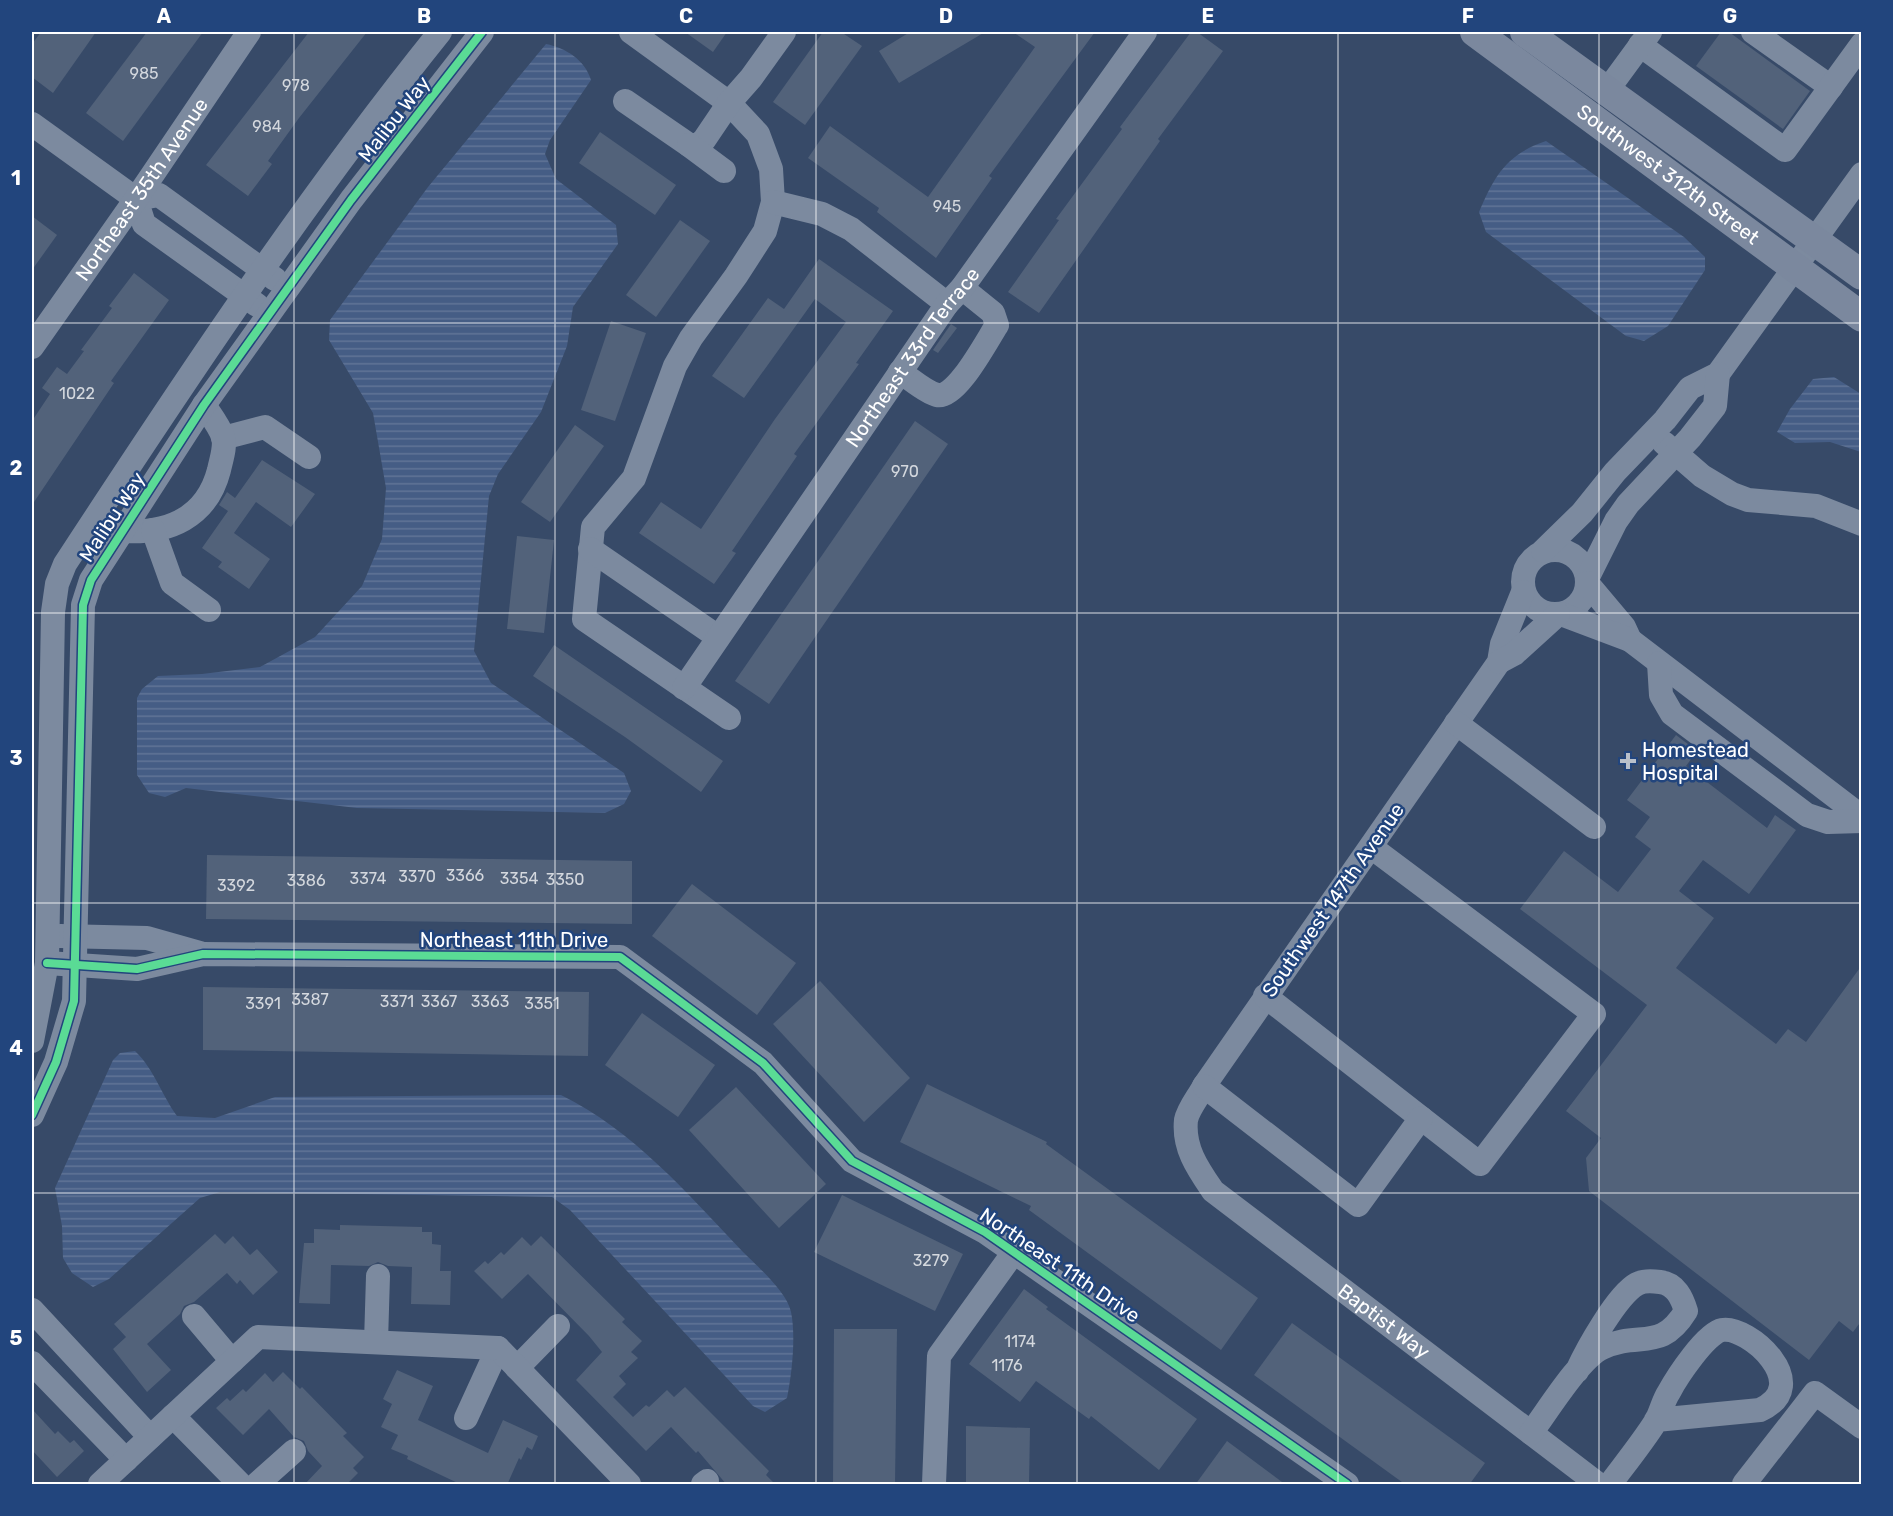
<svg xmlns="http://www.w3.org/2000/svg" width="1893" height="1516" viewBox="0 0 1893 1516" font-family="Rubik,sans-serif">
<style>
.water{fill:url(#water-rules)}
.building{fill:#52627a}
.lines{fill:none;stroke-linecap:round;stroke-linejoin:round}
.minor{stroke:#7c8a9f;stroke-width:24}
.major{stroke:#7b889e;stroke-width:30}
.cycleway-casing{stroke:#22457d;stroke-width:11}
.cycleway{stroke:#5adb95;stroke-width:8}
.grid{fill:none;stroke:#fff;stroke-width:1.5;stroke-opacity:0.55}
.poi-dot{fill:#b9c0ca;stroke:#22457d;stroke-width:2}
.labels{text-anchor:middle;stroke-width:5;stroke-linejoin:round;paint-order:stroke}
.number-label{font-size:16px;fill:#d4d8de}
.street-label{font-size:20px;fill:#fff;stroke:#22457d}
.poi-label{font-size:20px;fill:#fff;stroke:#22457d;text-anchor:start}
.neatline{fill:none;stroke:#fff;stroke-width:2}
.grid-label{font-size:20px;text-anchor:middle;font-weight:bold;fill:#fff}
</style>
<defs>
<pattern id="water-rules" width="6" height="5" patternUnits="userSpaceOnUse" patternTransform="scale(1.5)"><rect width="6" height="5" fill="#455d85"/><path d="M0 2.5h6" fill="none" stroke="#617597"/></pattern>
</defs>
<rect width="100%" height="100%" fill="#374a68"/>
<!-- water -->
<g class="water">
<path d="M546,44C566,48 585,60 591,80L550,140L545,154L556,179L616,225L618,244L573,307L567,346L541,412L498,474L489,496L474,651L491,683L624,773L631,791L624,804L605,813L357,808L186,788L165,797L149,793L137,775V698L142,689L158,676L202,674L260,667L315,637L362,586L382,539L386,488L373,413L329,340L330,320L428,187Z"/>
<path d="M1546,141L1684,237L1705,257V270L1668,326L1644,341L1626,336L1486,232L1479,212C1494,176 1507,154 1546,141Z"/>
<polygon points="1834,377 1861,394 1861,452 1830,442 1795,443 1777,432 1790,409 1813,379"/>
<path d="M135,1051C154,1069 161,1094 177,1116L215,1118L275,1097L561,1095C633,1130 688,1194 743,1252C757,1266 787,1292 791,1312C796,1336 792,1373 787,1398L765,1412L753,1406L570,1210L552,1197L220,1192L200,1198L109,1279L93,1287L72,1273L63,1258L62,1226L55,1188L113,1060L120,1053Z"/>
</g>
<!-- building -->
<g class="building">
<polygon points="41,32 96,32 53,93 32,77 32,44"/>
<polygon points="147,32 203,32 123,141 86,113"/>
<polygon points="309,32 367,32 299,118 268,161 272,164 248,196 206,165"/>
<polygon points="685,32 727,32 713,52"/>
<polygon points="823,32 841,32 862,46 805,125 773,102"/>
<polygon points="910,32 985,32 899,83 879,51"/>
<polygon points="1013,32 1095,32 989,176 992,178 936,258 877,212 879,208 808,158 830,126 928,197 1035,47"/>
<polygon points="1191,32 1197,32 1223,51 1158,139 1160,141 1039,313 1008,292 1059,220 1056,219 1122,129 1120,127"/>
<polygon points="1721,32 1729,32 1810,91 1783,129 1696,66"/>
<polygon points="600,132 676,185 655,215 579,163"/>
<polygon points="32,216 57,235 32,270"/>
<polygon points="680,220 710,241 656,317 626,295"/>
<polygon points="819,259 893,311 856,363 859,364 794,454 797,456 732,551 736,553 714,584 639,533 661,502 701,529 775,419 846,322 815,299 744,398 712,376 768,298 784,309"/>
<polygon points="134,273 169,300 111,381 114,383 32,505 32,421 50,394 42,388 57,367 67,374 84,351 81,350 112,308 109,306"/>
<polygon points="611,321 646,333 615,421 581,410"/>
<polygon points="951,324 957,328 938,353 933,350"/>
<polygon points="915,421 948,444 769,704 735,681"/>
<polygon points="575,425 604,446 550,522 521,502"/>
<polygon points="262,460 315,494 291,527 256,502 234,533 270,559 249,589 218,567 222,562 202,548 228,511 219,505 224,497 227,492 235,498"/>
<polygon points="517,536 554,540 544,633 507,629"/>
<polygon points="554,645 723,761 701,792 625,737 533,676"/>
<polygon points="1676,735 1697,751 1686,766 1767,828 1775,815 1796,830 1749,894 1703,860 1679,891 1714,918 1676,968 1776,1044 1788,1029 1806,1042 1862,965 1862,1320 1853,1332 1839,1321 1809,1360 1589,1191 1586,1158 1601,1138 1566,1111 1647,1005 1520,909 1564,851 1618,892 1651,849 1635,837 1650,817 1627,800"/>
<polygon points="207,855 632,861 632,924 206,919"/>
<polygon points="692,884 796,963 757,1015 652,936"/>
<polygon points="820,981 910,1078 864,1122 773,1024"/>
<polygon points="203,987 589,992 588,1056 203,1050"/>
<polygon points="642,1013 715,1065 678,1117 605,1065"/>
<polygon points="927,1084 1047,1142 1046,1144 1258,1298 1221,1350 1029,1210 1031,1206 900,1142"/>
<polygon points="736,1087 826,1184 779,1228 689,1130"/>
<polygon points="842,1195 963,1254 935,1311 814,1252"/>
<polygon points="340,1225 422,1227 422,1232 432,1232 432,1244 441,1245 440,1271 451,1271 450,1305 411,1304 412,1267 388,1266 378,1262 369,1266 331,1265 330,1304 299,1303 304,1243 314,1243 314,1229 340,1230"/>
<polygon points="215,1234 225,1244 233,1236 250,1255 257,1249 278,1272 253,1295 240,1280 237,1284 227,1273 194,1302 184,1306 180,1314 147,1344 171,1370 147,1392 113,1349 126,1337 114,1324"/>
<polygon points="541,1236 625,1319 622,1322 642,1341 631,1352 638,1358 619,1376 626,1384 613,1397 633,1417 646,1405 649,1407 667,1390 674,1397 685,1387 769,1471 766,1475 776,1485 727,1485 698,1451 696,1453 671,1427 646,1451 576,1380 602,1352 589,1336 528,1274 502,1299 474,1271 485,1261 488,1264 501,1252 504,1255 522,1237 531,1246"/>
<polygon points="1024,1289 1048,1307 1046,1309 1197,1419 1159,1470 1091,1416 1089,1419 1036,1381 1020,1402 969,1364"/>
<polygon points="1292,1323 1485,1463 1469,1485 1406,1485 1254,1375"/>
<polygon points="834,1329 897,1329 895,1485 833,1485"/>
<polygon points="397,1370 433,1386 418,1420 454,1437 488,1453 503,1420 538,1436 532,1450 527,1447 521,1460 519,1458 507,1485 462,1485 407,1459 408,1456 391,1449 398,1435 381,1427 392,1404 383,1399"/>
<polygon points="283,1372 300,1389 302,1387 347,1433 343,1436 364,1457 353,1468 358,1473 346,1485 304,1485 322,1466 308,1451 304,1441 294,1437 269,1409 243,1435 216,1408 227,1398 230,1401 243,1389 246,1392 265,1373 273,1382"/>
<polygon points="32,1409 55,1434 58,1431 70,1443 74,1440 84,1451 57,1477 32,1450"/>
<polygon points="966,1426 1030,1428 1029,1485 966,1485"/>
<polygon points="1227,1441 1286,1485 1195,1485"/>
</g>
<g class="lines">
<!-- minor -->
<g class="minor">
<polyline points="631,32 729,103 758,134 771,169 773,202 765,231 736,276 691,338 675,366 634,478 593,527 584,619 729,718"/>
<polyline points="1753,32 1831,87"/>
<polyline points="1640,45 1785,150 1862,44"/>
<polyline points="1606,92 1650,32"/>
<polyline points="625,101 689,145 698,145 704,140 729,103 751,78 784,32"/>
<polyline points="32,124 136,199 144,224 257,305"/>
<polyline points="689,145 724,171"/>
<polyline points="136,199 159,195 275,279"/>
<polyline points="773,202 822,214 851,229 947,304"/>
<path id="s1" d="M32,347L136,199L249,32"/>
<path d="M900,372C911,379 925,392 937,395C956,400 987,340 997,325L993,313L962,288"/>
<polyline points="223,438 265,427 309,457"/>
<polyline points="1664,443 1702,476 1732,494 1748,500 1816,506 1862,524"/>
<path d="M115,521L122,531C169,534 207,517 219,470C221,460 226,447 223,437C220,427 210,414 204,405"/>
<polyline points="153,530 172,583 209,610"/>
<polyline points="590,549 718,637"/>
<circle cx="1555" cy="582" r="32"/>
<polyline points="1543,551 1582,513 1615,472 1665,420 1690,388 1718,374 1862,174"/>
<polyline points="1587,579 1616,521 1628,504 1690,438 1715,406 1718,374"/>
<polyline points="1587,583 1624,627 1630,640"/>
<path id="s2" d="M1523,592L1502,644L1499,662L1204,1086C1199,1096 1188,1109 1186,1120C1183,1148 1198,1169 1213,1191L1598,1484"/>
<polyline points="1561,614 1630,640 1862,817"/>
<polyline points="1499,662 1514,654 1558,614"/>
<polyline points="1659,663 1661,695 1672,714 1807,815 1828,822 1862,821"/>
<path id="s3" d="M684,688L947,304L962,288L1145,32"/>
<polyline points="1456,723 1594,827"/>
<polyline points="60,936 147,938 200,953"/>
<polyline points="47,963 137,969 203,954 620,957 763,1063 852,1161 985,1232 1347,1484"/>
<polyline points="1265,996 1480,1164 1594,1014 1371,847"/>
<path d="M32,1041L47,963L53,612L57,584L65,564C184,382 304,201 440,32"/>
<polyline points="1204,1086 1358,1205 1421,1118"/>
<polyline points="32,1115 56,1062 74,1001 83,605 91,580 204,405 351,200 482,32"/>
<polyline points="32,1310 150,1437"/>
<polyline points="194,1316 232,1361"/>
<polyline points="376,1342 378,1276"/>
<polyline points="32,1363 126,1460"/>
<polyline points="517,1368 558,1326"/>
<polyline points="173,1416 240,1484"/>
<polyline points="466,1418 498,1348"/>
<path d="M1531,1433C1547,1412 1579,1359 1602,1348C1640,1330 1660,1353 1686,1311C1682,1298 1676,1284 1660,1282C1653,1281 1644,1280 1637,1284C1617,1295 1587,1349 1577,1371"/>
<polyline points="100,1484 258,1337 498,1348 629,1484"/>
<polyline points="257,1484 294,1451"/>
<polyline points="703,1484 707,1481"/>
<polyline points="934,1484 939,1356 1014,1252"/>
<path d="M1610,1484C1625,1464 1642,1443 1656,1421C1661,1412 1663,1401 1669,1392C1677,1377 1706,1333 1722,1330C1748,1325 1815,1385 1760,1410L1656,1420"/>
<polyline points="1744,1484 1815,1393 1862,1427"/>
</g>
<!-- major -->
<g class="major">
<path id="s4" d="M1475,32L1862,317"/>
<polyline points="1525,32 1862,275"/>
</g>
<!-- cycleway casing -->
<g class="cycleway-casing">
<g id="cycleway">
<polyline points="47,963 137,969 203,954 620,957 763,1063 852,1161 985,1232 1347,1484"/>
<polyline points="32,1115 56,1062 74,1001 83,605 91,580 204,405 351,200 482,32"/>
</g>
</g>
<!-- cycleway -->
<use href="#cycleway" class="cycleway"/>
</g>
<!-- grid -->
<path class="grid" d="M294,32V1484M555,32V1484M816,32V1484M1077,32V1484M1338,32V1484M1599,32V1484M32,323H1862M32,613H1862M32,903H1862M32,1193H1862"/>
<!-- markers -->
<path class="poi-dot" d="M1625 752h6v6h6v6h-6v6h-6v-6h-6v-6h6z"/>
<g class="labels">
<!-- number labels -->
<g class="number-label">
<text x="144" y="79">985</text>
<text x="296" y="91">978</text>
<text x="267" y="132">984</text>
<text x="947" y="212">945</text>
<text x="77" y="399">1022</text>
<text x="905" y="477">970</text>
<text x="465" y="881">3366</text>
<text x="417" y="882">3370</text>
<text x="368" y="884">3374</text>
<text x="519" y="884">3354</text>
<text x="565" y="885">3350</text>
<text x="306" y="886">3386</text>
<text x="236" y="891">3392</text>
<text x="310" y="1005">3387</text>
<text x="397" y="1007">3371</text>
<text x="439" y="1007">3367</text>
<text x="490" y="1007">3363</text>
<text x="263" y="1009">3391</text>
<text x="542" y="1009">3351</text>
<text x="931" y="1266">3279</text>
<text x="1020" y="1347">1174</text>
<text x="1007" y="1371">1176</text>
</g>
<!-- street labels -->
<g class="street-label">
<text transform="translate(394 119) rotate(-52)" y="7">Malibu Way</text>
<text dy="7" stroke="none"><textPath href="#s4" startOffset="240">Southwest 312th Street</textPath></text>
<text dy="7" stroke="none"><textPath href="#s1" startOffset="192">Northeast 35th Avenue</textPath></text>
<text dy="7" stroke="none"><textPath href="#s3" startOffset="402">Northeast 33rd Terrace</textPath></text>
<text transform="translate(112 517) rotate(-57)" y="7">Malibu Way</text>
<text transform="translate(1333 900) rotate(-55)" y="7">Southwest 147th Avenue</text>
<text x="514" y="947">Northeast 11th Drive</text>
<text transform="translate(1060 1265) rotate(34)" y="7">Northeast 11th Drive</text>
<text dy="7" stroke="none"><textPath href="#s2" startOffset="922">Baptist Way</textPath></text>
</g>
<!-- poi labels -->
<g class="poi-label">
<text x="1642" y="757">Homestead<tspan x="1642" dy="23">Hospital</tspan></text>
</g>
</g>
<!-- border -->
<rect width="1893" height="1516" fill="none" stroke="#22457d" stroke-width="66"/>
<rect x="33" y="33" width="1827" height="1450" class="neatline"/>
<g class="grid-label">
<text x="164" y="23">A</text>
<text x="424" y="23">B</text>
<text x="686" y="23">C</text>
<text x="946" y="23">D</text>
<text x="1208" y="23">E</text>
<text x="1468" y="23">F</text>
<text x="1730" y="23">G</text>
<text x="16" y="185">1</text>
<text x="16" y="475">2</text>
<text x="16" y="765">3</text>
<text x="16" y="1055">4</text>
<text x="16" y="1345">5</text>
</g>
</svg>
